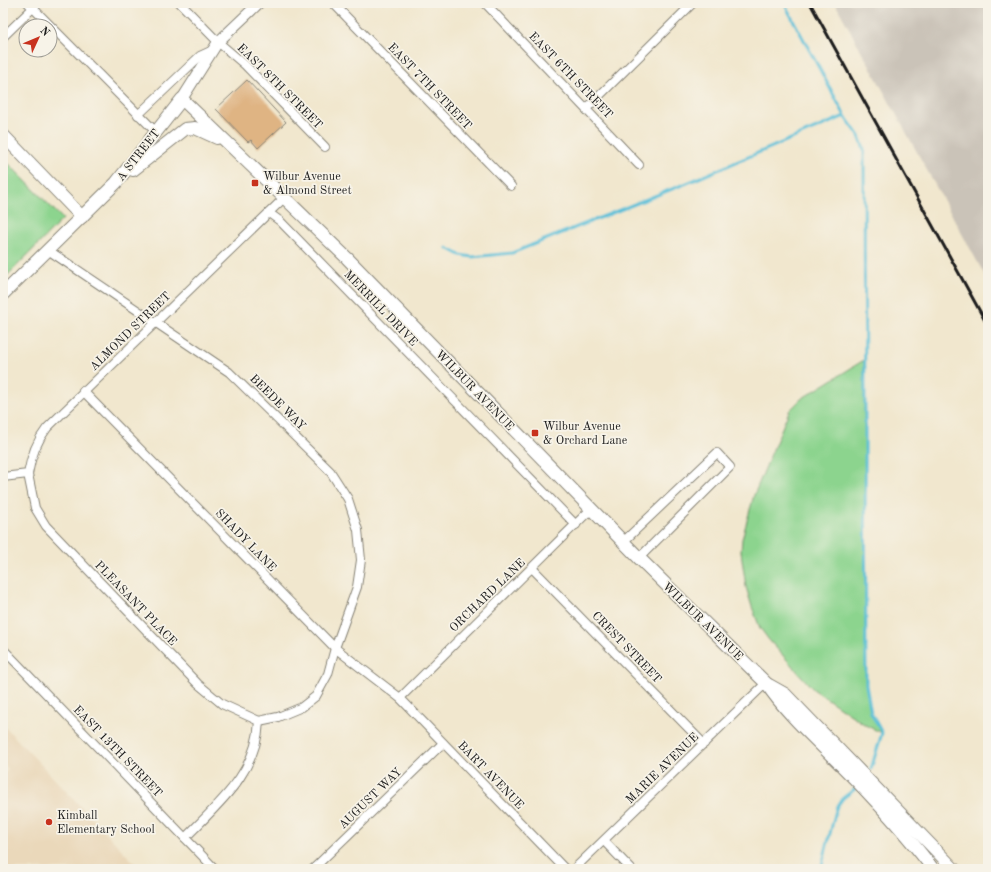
<svg xmlns="http://www.w3.org/2000/svg" width="991" height="872" viewBox="0 0 991 872" font-family="'Old Standard TT',serif">
<style>
.built{fill:#ead8ba}
.industrial{fill:#cac3b8}
.green{fill:#8cd48e;stroke:#547855}
.lines{fill:none;stroke-linecap:round;stroke-linejoin:round}
.stream{stroke:#5abfd8;stroke-width:3}
.building{fill:#dfb483}
.minor-casing{stroke:#868275;stroke-width:10}
.tertiary-casing{stroke:#868275;stroke-width:12}
.secondary-casing{stroke:#868275;stroke-width:14}
.minor{stroke:#fff;stroke-width:8}
.tertiary{stroke:#fff;stroke-width:10}
.secondary{stroke:#fff;stroke-width:12}
.rail{stroke:#1c1c1c;stroke-width:3}
.poi-dot{fill:#c8321e;stroke:#f7f3e8;stroke-width:1.5}
.labels{text-anchor:middle;stroke-width:3.5;stroke-linejoin:round;paint-order:stroke}
.street-label{font-size:12px;fill:#1c1c1c;stroke:#f7f3e8}
.poi-label{font-size:12px;fill:#1c1c1c;stroke:#f7f3e8;text-anchor:start}
</style>
<rect width="100%" height="100%" fill="#f7f3e8"/>
<filter id="ink" filterUnits="userSpaceOnUse"><feTurbulence type="fractalNoise" baseFrequency=".025" numOctaves="2"/><feDisplacementMap in="SourceGraphic" scale="8" xChannelSelector="R" yChannelSelector="G"/><feConvolveMatrix kernelMatrix="1 2 1 2 8 2 1 2 1" color-interpolation-filters="sRGB"/></filter>
<filter id="wash" filterUnits="userSpaceOnUse"><feTurbulence type="fractalNoise" baseFrequency=".012" numOctaves="4" result="noise"/><feDisplacementMap in="SourceGraphic" scale="16" xChannelSelector="R" yChannelSelector="G"/><feGaussianBlur stdDeviation="0.9" result="paint"/><feColorMatrix in="noise" values="0 0 0 0 0 0 0 0 0 0 0 0 0 0 0 0 0 1.4 0 .05"/><feComposite in="paint" operator="in"/></filter>
<g filter="url(#wash)">
<rect width="100%" height="100%" fill="#f1e7ce"/>
<!-- built -->
<polygon class="built" points="3,725 27,750 140,869 3,869 3,775 8,769 3,764"/>
<!-- industrial -->
<polygon class="industrial" points="835,3 988,3 988,281"/>
<!-- green -->
<g class="green">
<polygon points="3,158 63,219 3,280"/>
<polygon points="864,360 866,685 871,713 882,733 867,726 813,689 769,640 760,628 752,607 746,587 741,552 742,539 754,495 789,411 801,399"/>
</g>
<g class="lines">
<!-- stream -->
<g class="stream">
<polyline points="784,3 845,116 859,136 864,149 866,685 871,713 882,733 871,769"/>
<polyline points="447,248 460,255 472,257 512,253 687,183 845,116"/>
<polyline points="821,869 837,806 843,798 855,789"/>
</g>
</g>
<g id="blocks">
<!-- building -->
<polygon class="building" points="247,80 286,122 258,148 251,140 248,142 216,109"/>
</g>
</g>
<g filter="url(#ink)">
<use href="#blocks" fill-opacity="0" stroke="#868275" stroke-width="1"/>
<g class="lines">
<!-- minor casing -->
<g class="minor-casing">
<g id="minor">
<polyline points="28,3 156,132"/>
<polyline points="180,3 218,42 245,65 325,147"/>
<polyline points="333,3 511,186"/>
<polyline points="485,3 639,165"/>
<polyline points="3,37 38,3"/>
<polyline points="587,108 693,3"/>
<polyline points="138,115 200,56 213,50"/>
<polyline points="269,213 280,221 576,525"/>
<path d="M48,250L229,372L330,471L348,499L358,530L361,560L357,587L335,648L328,674L316,696L302,707L278,717L259,721C257,773 219,803 185,838"/>
<polyline points="83,391 335,648 400,698 565,869"/>
<polyline points="28,474 35,508 46,526 198,684 222,704 259,721"/>
<path d="M3,477L28,474C31,456 36,442 47,428L284,198"/>
<polyline points="623,542 717,453 730,467 639,558"/>
<polyline points="532,568 704,744"/>
<polyline points="3,649 215,869"/>
<polyline points="400,698 591,509"/>
<polyline points="604,841 631,869"/>
<polyline points="313,869 443,743"/>
<polyline points="574,869 766,683"/>
</g>
</g>
<!-- tertiary casing -->
<g class="tertiary-casing">
<polyline id="tertiary" points="182,99 218,42 259,3"/>
</g>
<!-- secondary casing -->
<g class="secondary-casing">
<g id="secondary">
<polyline points="3,135 82,217"/>
<polyline points="133,170 185,129 195,128 217,138"/>
<path d="M3,294L116,183L182,99L347,258L639,558L766,683C786,713 814,738 840,764C873,797 905,832 933,869"/>
<polyline points="769,685 785,694 954,869"/>
</g>
</g>
<!-- minor -->
<use href="#minor" class="minor"/>
<!-- tertiary -->
<use href="#tertiary" class="tertiary"/>
<!-- secondary -->
<use href="#secondary" class="secondary"/>
<!-- rail -->
<polyline class="rail" points="810,3 988,326"/>
</g>
</g>
<!-- markers -->
<g class="poi-dot">
<rect x="251" y="179" width="8" height="8" rx="2"/>
<rect x="531" y="429" width="8" height="8" rx="2"/>
<circle cx="49" cy="822" r="4"/>
</g>
<g class="labels">
<!-- street labels -->
<g class="street-label">
<text transform="translate(571 75) rotate(46)" y="4">EAST 6TH STREET</text>
<text transform="translate(280 86) rotate(45)" y="4">EAST 8TH STREET</text>
<text transform="translate(430 86) rotate(46)" y="4">EAST 7TH STREET</text>
<text transform="translate(138 155) rotate(-52)" y="4">A STREET</text>
<text transform="translate(381 308) rotate(46)" y="4">MERRILL DRIVE</text>
<text transform="translate(130 331) rotate(-44)" y="4">ALMOND STREET</text>
<text transform="translate(475 390) rotate(46)" y="4">WILBUR AVENUE</text>
<text transform="translate(278 402) rotate(45)" y="4">BEEDE WAY</text>
<text transform="translate(246 540) rotate(46)" y="4">SHADY LANE</text>
<text transform="translate(487 595) rotate(-44)" y="4">ORCHARD LANE</text>
<text transform="translate(136 603) rotate(46)" y="4">PLEASANT PLACE</text>
<text transform="translate(703 621) rotate(44)" y="4">WILBUR AVENUE</text>
<text transform="translate(627 647) rotate(46)" y="4">CREST STREET</text>
<text transform="translate(118 751) rotate(46)" y="4">EAST 13TH STREET</text>
<text transform="translate(662 768) rotate(-44)" y="4">MARIE AVENUE</text>
<text transform="translate(491 775) rotate(46)" y="4">BART AVENUE</text>
<text transform="translate(370 798) rotate(-44)" y="4">AUGUST WAY</text>
</g>
<!-- poi labels -->
<g class="poi-label">
<text x="263" y="180">Wilbur Avenue<tspan x="263" dy="14">&amp; Almond Street</tspan></text>
<text x="543" y="430">Wilbur Avenue<tspan x="543" dy="14">&amp; Orchard Lane</tspan></text>
<text x="57" y="819">Kimball<tspan x="57" dy="14">Elementary School</tspan></text>
</g>
</g>
<!-- margin -->
<rect width="991" height="872" fill="none" stroke="#f7f3e8" stroke-width="16"/>
<!-- north arrow -->
<g transform="translate(38 38) rotate(46)"><circle r="19" fill="#f7f3e8" stroke="#9f9d96"/>
<path d="M0-3L7 15L0 10L-7 15Z" fill="#c8321e"/>
<text y="-6" font-size="11" font-weight="bold" text-anchor="middle" fill="#1c1c1c">N</text>
</g>
</svg>
